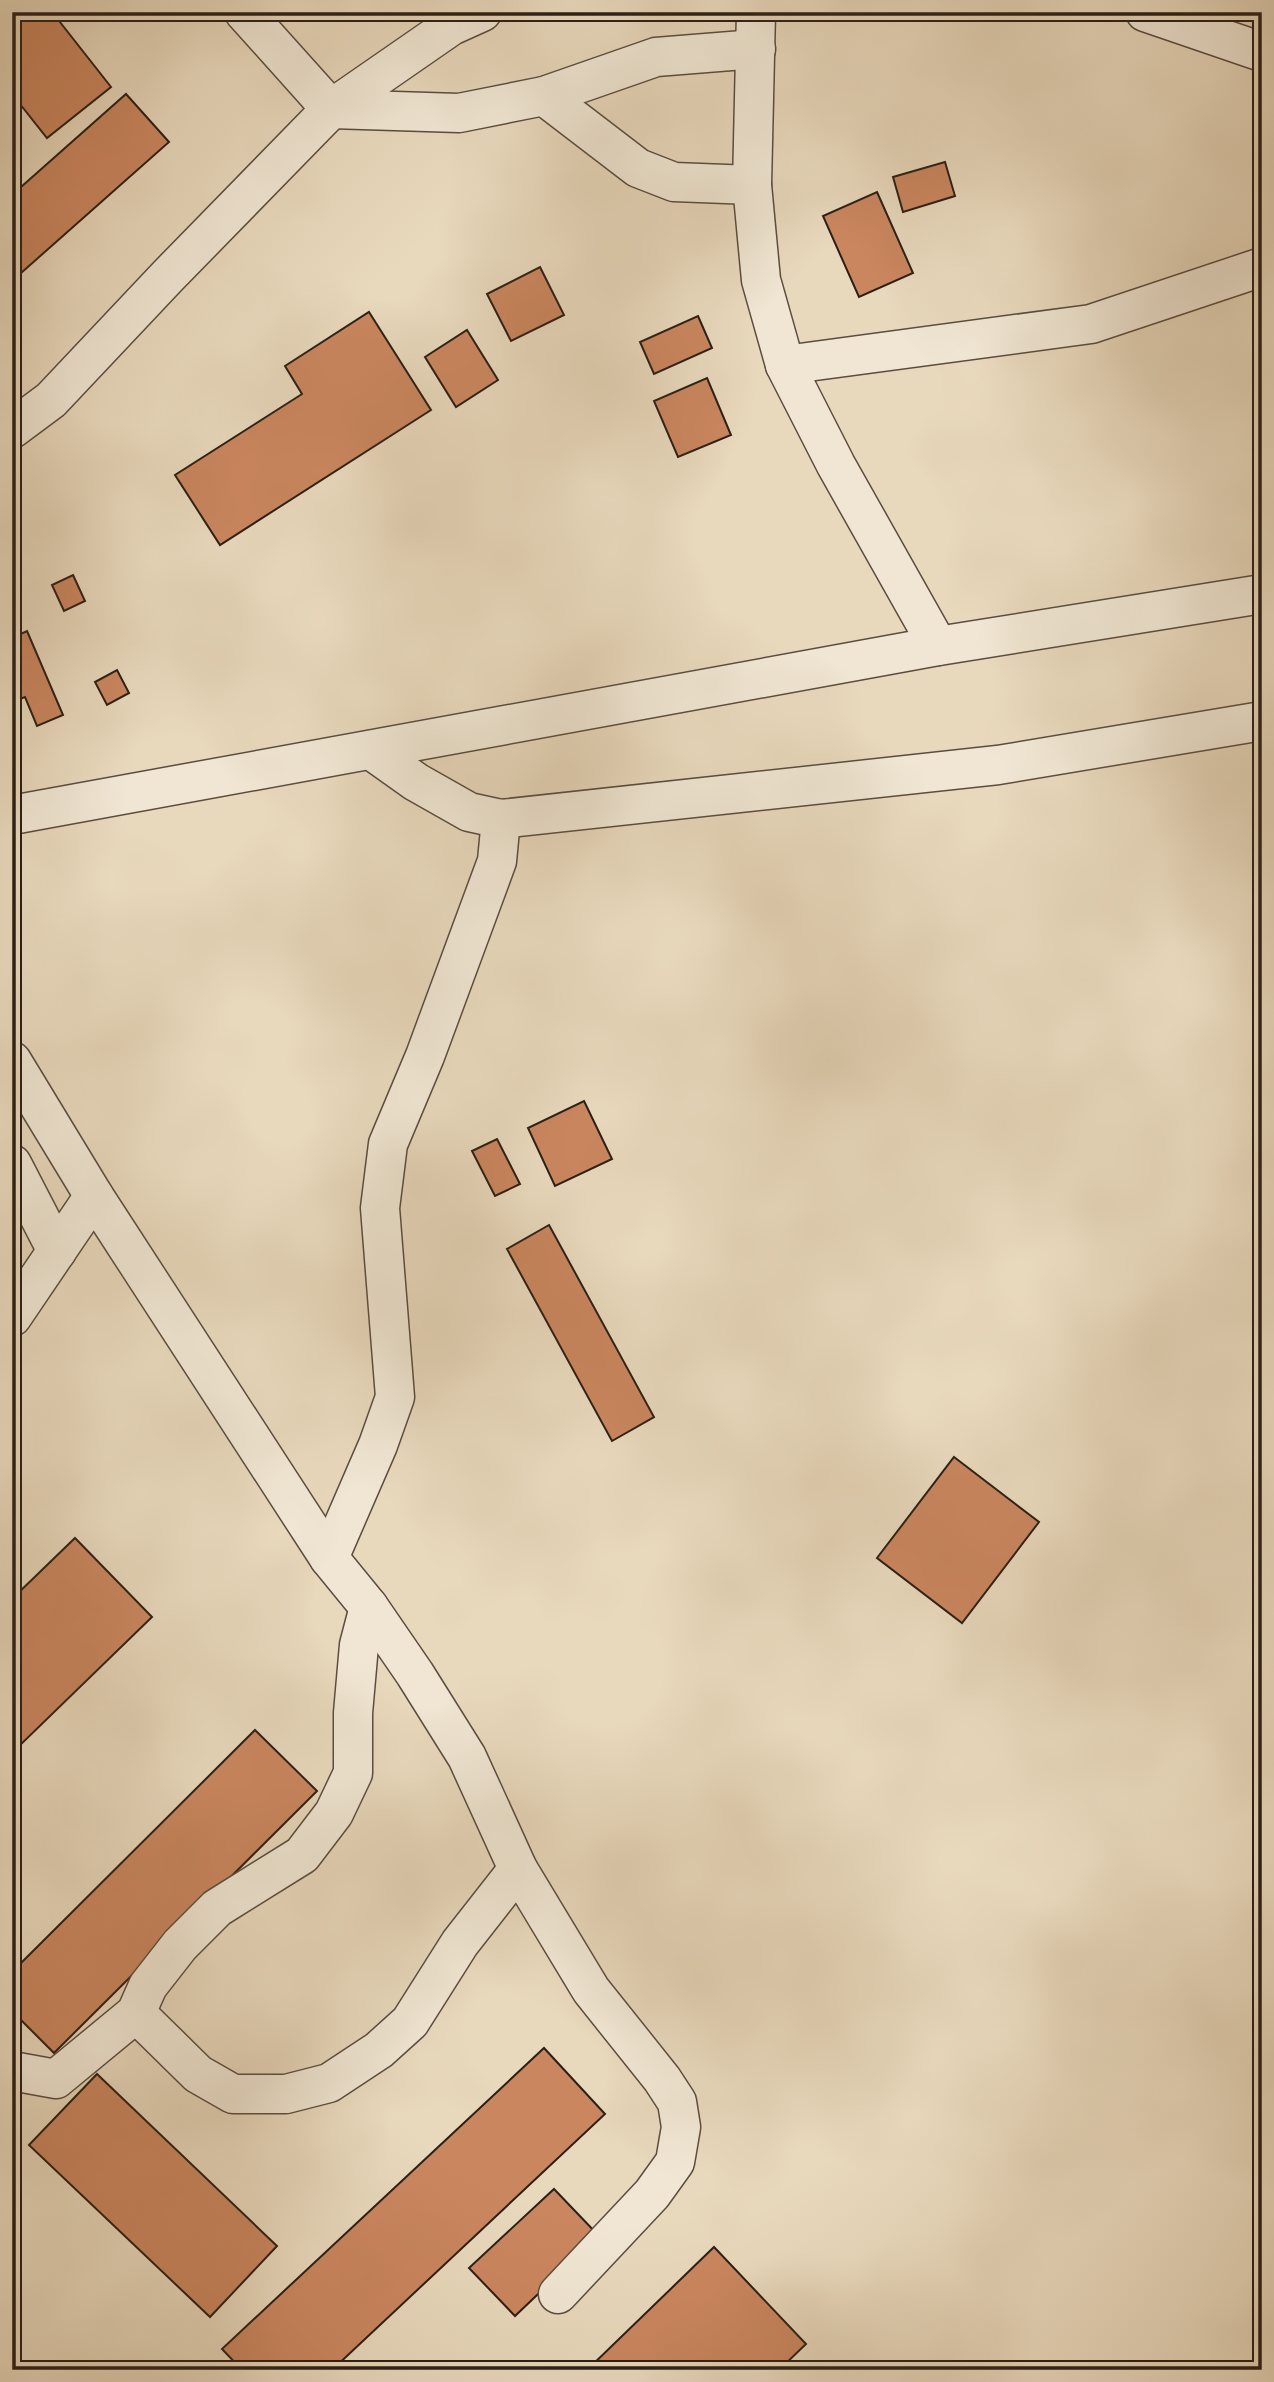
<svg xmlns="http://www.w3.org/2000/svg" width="1274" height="2382" viewBox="0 0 1274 2382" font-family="'EB Garamond',serif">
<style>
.building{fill:#ca865f;stroke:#2b1f17;stroke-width:2}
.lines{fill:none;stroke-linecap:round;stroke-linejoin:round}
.minor-casing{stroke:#5a4d40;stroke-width:41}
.minor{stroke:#f0e6d3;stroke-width:38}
</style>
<rect width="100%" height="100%" fill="#e8d8bc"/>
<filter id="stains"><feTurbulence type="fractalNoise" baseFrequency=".00286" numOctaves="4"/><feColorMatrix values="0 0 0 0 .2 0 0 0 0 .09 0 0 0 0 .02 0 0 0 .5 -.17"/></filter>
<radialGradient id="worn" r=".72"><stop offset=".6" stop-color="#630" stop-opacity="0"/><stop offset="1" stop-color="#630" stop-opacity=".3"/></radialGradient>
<!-- building -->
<g class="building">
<polygon points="12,12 52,12 111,87 47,138 12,94"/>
<polygon points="126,94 169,142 12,281 12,195"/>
<polygon points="945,162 955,196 903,212 893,177"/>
<polygon points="877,192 913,273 859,297 823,216"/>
<polygon points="540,267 564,315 511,341 487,294"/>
<polygon points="369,312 431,410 220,545 175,475 302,394 285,366"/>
<polygon points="698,316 712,348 654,374 640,342"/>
<polygon points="467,330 498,380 456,407 425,357"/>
<polygon points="707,378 731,435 678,457 654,401"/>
<polygon points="73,575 85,601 64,611 52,585"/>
<polygon points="27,631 63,715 37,726 25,697 12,702 12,638"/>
<polygon points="117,670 129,693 107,705 95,682"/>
<polygon points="584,1101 612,1159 555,1186 528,1128"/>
<polygon points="497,1139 520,1184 495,1196 472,1151"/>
<polygon points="549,1225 654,1417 612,1441 507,1249"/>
<polygon points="954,1457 1039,1522 962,1623 877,1558"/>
<polygon points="75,1538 152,1617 12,1753 12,1599"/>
<polygon points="255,1730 317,1791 54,2053 12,2011 12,1972"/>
<polygon points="544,2048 605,2114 332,2370 242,2370 222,2349"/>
<polygon points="97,2074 277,2246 210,2317 29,2145"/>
<polygon points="554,2189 599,2236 515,2316 469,2268"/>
<polygon points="714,2247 806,2344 779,2370 587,2370"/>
</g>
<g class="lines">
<!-- minor casing -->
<g class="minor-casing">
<g id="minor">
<polyline points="244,12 331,109 459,113 544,96 656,57 756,49"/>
<polyline points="756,12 752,185 761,280 785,365 836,465 938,646"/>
<polyline points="1145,12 1262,52"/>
<polyline points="544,96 638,168 674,182 752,185"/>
<polyline points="785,365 1091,324 1262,267"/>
<polyline points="12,429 51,400 167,277 331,109 451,26 482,12"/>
<polyline points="371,750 416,782 469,812 501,819 998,765 1262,721"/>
<polyline points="12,815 938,646 1262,594"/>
<polyline points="12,1061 94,1196 329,1558 369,1607 415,1674 467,1757 518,1869 591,1990 662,2079 677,2102 681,2127 675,2162 652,2194 558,2294"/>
<polyline points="12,1164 57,1251"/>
<polyline points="12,1317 94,1196"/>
<polyline points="329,1558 378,1445 395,1397 380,1208 388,1144 425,1056 497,861 501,819"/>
<polyline points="136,2013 198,2074 233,2094 286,2094 329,2083 379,2050 410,2022 460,1943 518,1869"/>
<polyline points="12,2071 56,2079 136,2013 148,1986 180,1945 217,1908 302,1855 334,1813 353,1773 353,1713 359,1645 369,1607"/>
</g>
</g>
<!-- minor -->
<use href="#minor" class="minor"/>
</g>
<!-- margin -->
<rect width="1274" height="2382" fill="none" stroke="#e8d8bc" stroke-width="42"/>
<rect x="14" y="14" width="1246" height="2354" fill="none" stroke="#2b1f17" stroke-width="3.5"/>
<rect x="21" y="21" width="1232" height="2340" fill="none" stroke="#2b1f17" stroke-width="2"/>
<rect width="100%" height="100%" filter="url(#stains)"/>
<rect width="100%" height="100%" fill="url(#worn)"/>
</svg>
